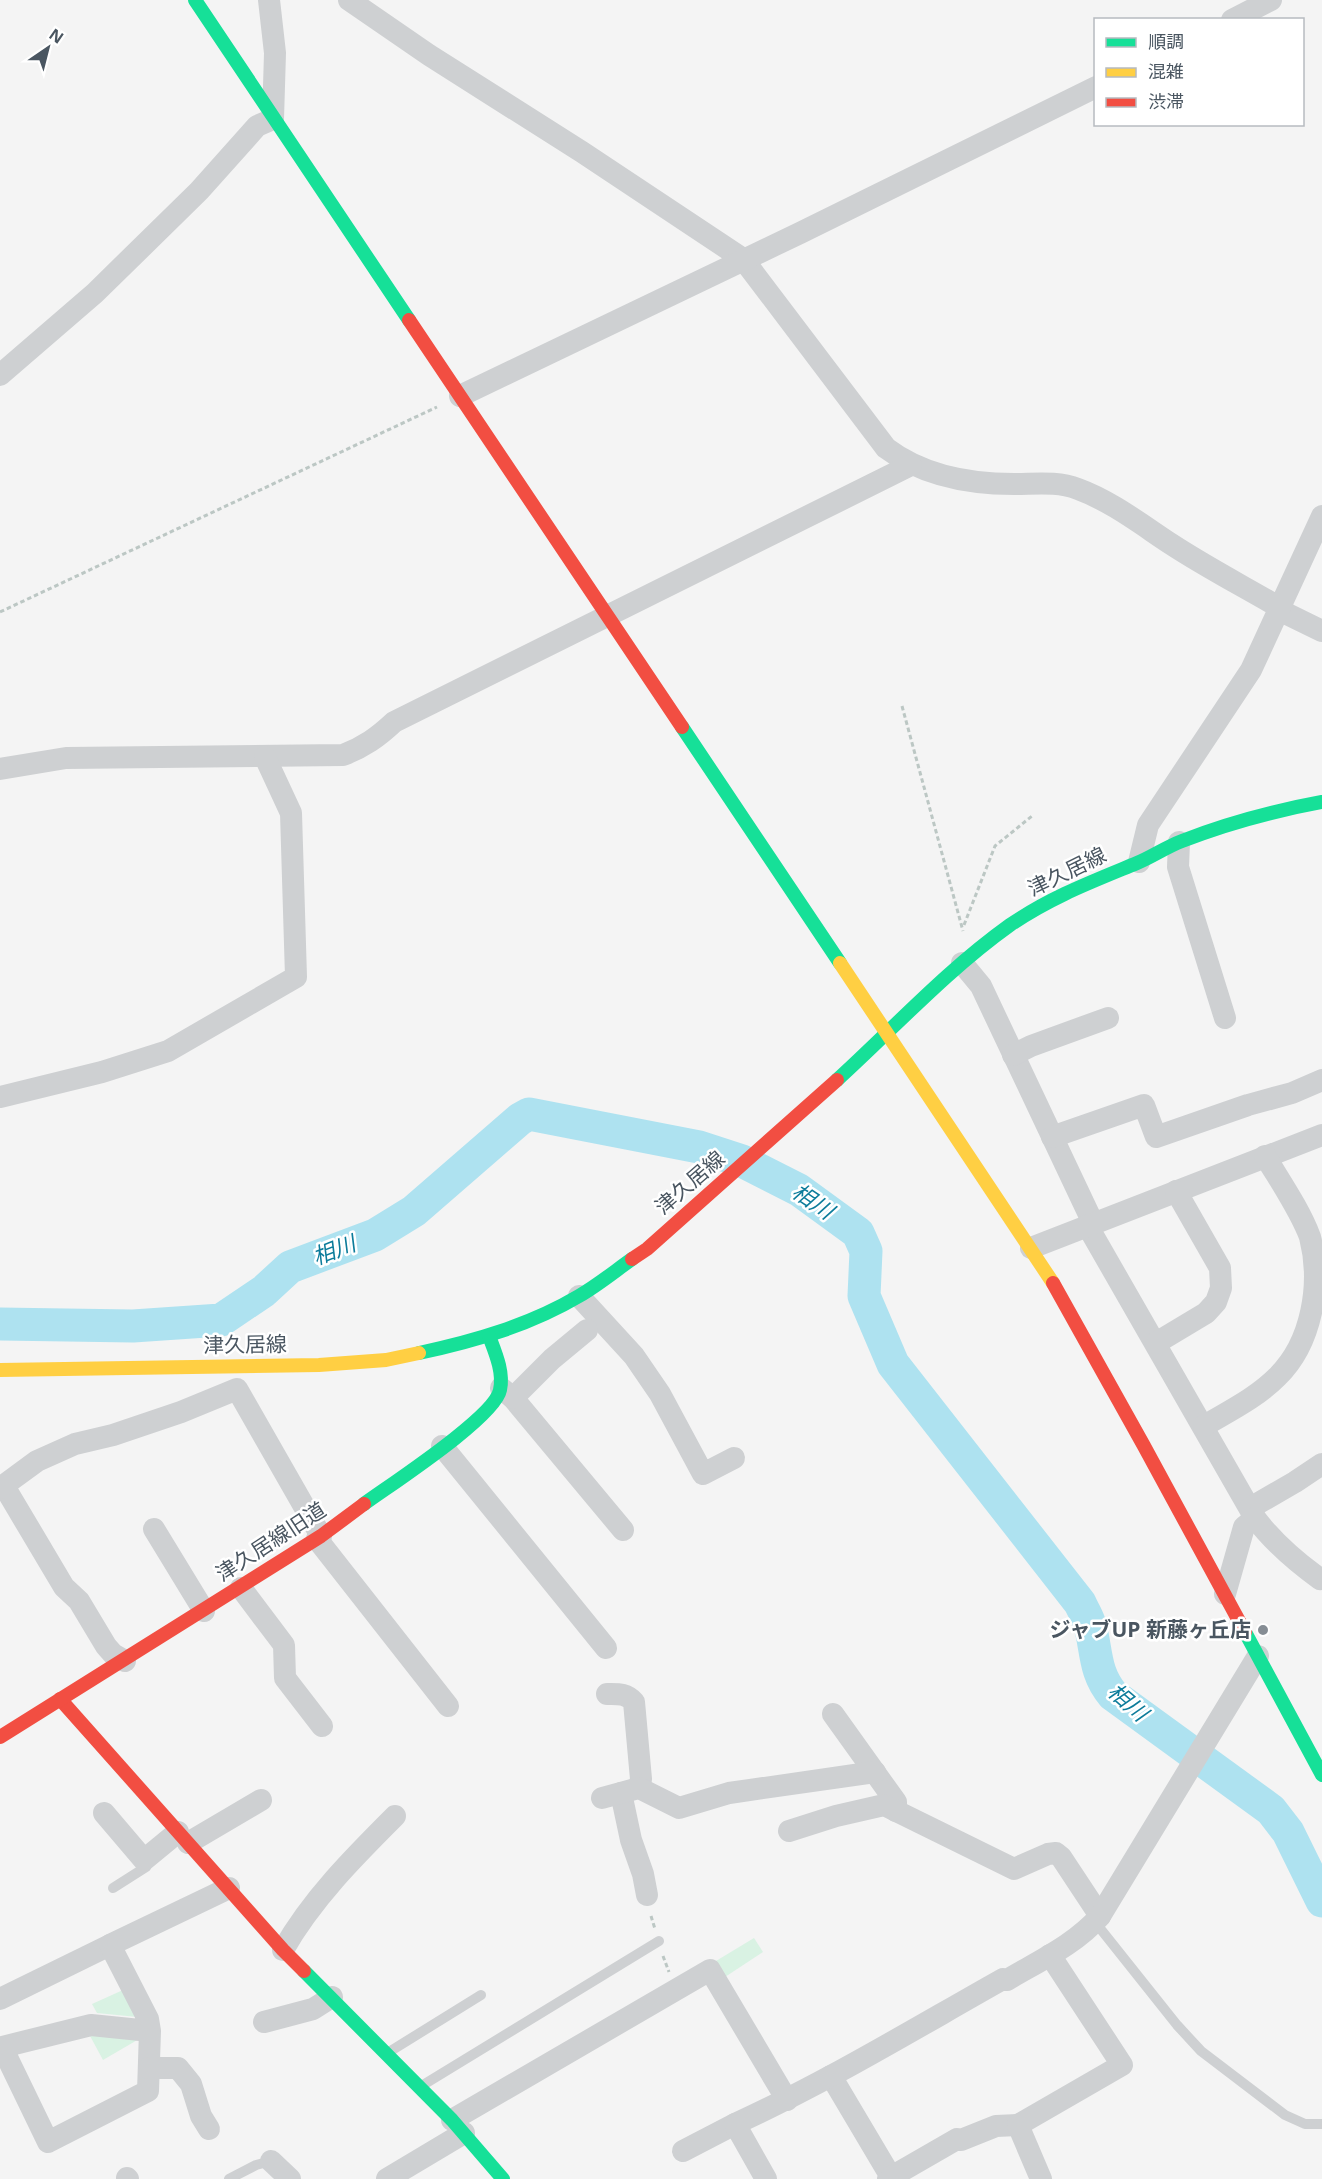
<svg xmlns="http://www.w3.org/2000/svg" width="1322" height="2179" viewBox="0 0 1322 2179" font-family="'Open Sans','Noto Sans JP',sans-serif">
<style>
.green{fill:#d9f2e3}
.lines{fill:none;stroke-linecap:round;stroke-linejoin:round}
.river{stroke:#aee2f0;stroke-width:33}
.path{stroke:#bcc7c4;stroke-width:3;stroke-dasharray:4.5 3;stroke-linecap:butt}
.lane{stroke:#ced0d2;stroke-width:10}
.street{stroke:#ced0d2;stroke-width:22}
.fast{stroke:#16e098;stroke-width:14}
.slow{stroke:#ffcf43;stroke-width:14}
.jam{stroke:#f24e42;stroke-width:14}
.poi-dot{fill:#868d94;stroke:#fff;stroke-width:2}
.labels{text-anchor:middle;stroke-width:5;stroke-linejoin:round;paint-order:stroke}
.street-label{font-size:21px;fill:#4a5661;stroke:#fff}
.poi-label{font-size:21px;font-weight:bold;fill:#4a5661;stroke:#fff;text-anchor:end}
.water-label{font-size:22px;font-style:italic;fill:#0c7c9b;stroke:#fff}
</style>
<rect width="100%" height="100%" fill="#f4f4f4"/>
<!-- green -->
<g class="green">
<polygon points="754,1938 763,1952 725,1977 716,1961"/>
<polygon points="123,1990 137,2017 97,2013 92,2004"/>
<polygon points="89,2034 139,2039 103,2060"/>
</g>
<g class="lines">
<!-- river -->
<path class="river" d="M0,1324L133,1326L221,1320L264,1291L290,1267L375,1235L414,1211L520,1119L529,1114L699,1147L742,1161L799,1190L858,1233L866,1251L864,1296L893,1364L1080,1603C1083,1610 1088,1617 1090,1625C1097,1652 1094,1672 1113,1695L1271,1810L1288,1832L1322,1901"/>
<!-- path -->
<g class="path">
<polyline points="0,612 437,407"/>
<polyline points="902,706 963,931"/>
<polyline points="964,925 995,846 1032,816"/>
<polyline points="651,1916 655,1929"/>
<polyline points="663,1956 669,1972"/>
</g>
<!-- lane -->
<g class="lane">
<polyline points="113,1888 146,1867 144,1861"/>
<polyline points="1095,1922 1177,2025 1201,2051 1285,2115 1305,2124 1322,2124"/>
<polyline points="389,2052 481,1995"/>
<polyline points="423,2085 659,1941"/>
<polyline points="229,2179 256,2165 271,2161"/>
</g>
<!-- street -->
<g class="street">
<path d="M349,0L429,55L582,152L743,259L886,448C923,476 969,484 1014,484C1036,484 1057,481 1078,489C1111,501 1142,525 1171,544C1203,565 1237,583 1270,602L1281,605"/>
<polyline points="1232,20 1271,0"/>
<polyline points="0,375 95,293 199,191 257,126 273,119 275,53 269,0"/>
<polyline points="460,396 800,233 1096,87"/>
<polyline points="1279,610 1322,631"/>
<path d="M0,769L66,758L343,755C364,747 378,737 394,722L911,465"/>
<polyline points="1179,842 1178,867 1225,1018"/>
<polyline points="1139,862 1148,825 1251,670 1322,516"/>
<polyline points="962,963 981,986 1093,1223"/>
<polyline points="1013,1055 1031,1046 1108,1018"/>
<polyline points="0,1097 102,1072 168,1051 296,977 291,813 265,757"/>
<polyline points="1052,1137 1144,1105 1156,1137 1248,1105 1292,1093 1322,1080"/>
<path d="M1087,1225L1255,1518C1274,1543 1295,1561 1320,1579L1322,1578"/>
<polyline points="1031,1248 1322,1135"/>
<polyline points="579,1296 634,1356 660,1394 703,1474 734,1458"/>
<polyline points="1156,1343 1206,1313 1216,1302 1221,1288 1220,1268 1176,1191"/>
<polyline points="501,1388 513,1398 623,1530"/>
<polyline points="513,1398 552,1359 587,1330"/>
<path d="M1204,1426C1229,1411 1256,1398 1277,1377C1312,1343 1322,1284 1310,1237C1300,1210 1280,1181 1265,1156"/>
<polyline points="442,1446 606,1648"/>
<polyline points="4,1486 64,1587 79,1601 106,1646 113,1654 125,1661"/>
<polyline points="0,1488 37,1461 75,1444 113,1435 181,1412 237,1389 321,1536"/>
<polyline points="1250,1508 1295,1482 1322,1464"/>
<polyline points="154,1529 204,1611"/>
<polyline points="317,1539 448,1706"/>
<polyline points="241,1588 284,1645 285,1678 322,1726"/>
<polyline points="1225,1594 1244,1527 1255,1518"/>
<path d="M607,1694C618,1694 626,1693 634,1702L641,1779L639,1788"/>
<polyline points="833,1714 896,1802 896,1811"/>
<polyline points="621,1793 631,1840 643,1874 647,1895"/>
<polyline points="602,1798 639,1788 679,1808 729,1793 875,1772"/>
<polyline points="104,1813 144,1860 178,1832"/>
<polyline points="789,1831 836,1816 884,1805 1014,1869 1048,1854 1056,1853 1061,1857 1100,1916"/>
<polyline points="188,1843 261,1800"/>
<path d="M283,1950C312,1899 354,1857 395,1816"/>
<polyline points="0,1999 110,1945"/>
<polyline points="264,2022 313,2009 332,1997"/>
<polyline points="150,2031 91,2025 2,2047 48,2142 148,2091 150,2031 148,2019 110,1945 229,1888"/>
<polyline points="149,2068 178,2068 191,2084 201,2116 209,2129"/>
<polyline points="831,2076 891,2177 888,2179"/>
<polyline points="452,2120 710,1970 787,2100"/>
<polyline points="683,2151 735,2124"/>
<polyline points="271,2161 290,2179"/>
<polyline points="891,2177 957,2139 961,2140 996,2126 1018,2125"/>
<polyline points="127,2178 128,2179"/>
<polyline points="387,2179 464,2133"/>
<path d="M766,2179L735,2124C827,2082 914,2029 1003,1979L1007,1980C1039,1961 1076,1944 1100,1916L1258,1656"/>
<polyline points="1041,2179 1018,2125 1122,2065 1050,1955"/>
</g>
<!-- fast -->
<g class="fast">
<polyline points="195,0 409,320"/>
<polyline points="682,727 840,963"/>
<path d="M837,1080C894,1028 947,970 1010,925C1051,897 1091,882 1137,863C1152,857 1166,847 1182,841C1228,823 1273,811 1322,802"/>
<path d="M419,1353C475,1341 530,1325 579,1296C598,1285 615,1271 632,1259"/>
<path d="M364,1504C390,1485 495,1417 500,1390C504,1372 495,1352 489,1336"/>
<polyline points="1245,1632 1322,1775"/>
<polyline points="304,1971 452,2120 503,2179"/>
</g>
<!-- slow -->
<g class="slow">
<polyline points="840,963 1053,1283"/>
<polyline points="0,1370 319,1365 386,1360 419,1353"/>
</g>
<!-- jam -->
<g class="jam">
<polyline points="409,320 682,727"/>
<polyline points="632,1259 647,1249 837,1080"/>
<polyline points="1053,1283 1144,1446 1245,1632"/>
<polyline points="60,1699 283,1950 304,1971"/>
<polyline points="0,1737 321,1536 364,1504"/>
</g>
</g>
<!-- markers -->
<circle class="poi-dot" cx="1263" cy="1630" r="6"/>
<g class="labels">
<!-- street labels -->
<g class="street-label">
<text transform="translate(1067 872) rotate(-26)" y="7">津久居線</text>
<text transform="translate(690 1183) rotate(-41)" y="7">津久居線</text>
<text transform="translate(245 1345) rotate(-1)" y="7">津久居線</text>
<text transform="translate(271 1542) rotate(-33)" y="7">津久居線旧道</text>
</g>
<!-- poi labels -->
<g class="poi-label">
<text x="1251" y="1637">ジャブUP 新藤ヶ丘店</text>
</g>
<!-- water labels -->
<g class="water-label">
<text transform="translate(813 1201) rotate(34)" y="8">相川</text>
<text transform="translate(334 1250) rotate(-21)" y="8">相川</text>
<text transform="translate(1128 1702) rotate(41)" y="8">相川</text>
</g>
</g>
<!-- legend -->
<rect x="1094" y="18" width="210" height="108" fill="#ffffff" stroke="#b7bbc0" stroke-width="1.5"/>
<rect x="1106" y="38" width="30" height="9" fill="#16e098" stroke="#b7bbc0" stroke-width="1.5"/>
<text x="1148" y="48" font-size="18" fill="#4a5661">順調</text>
<rect x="1106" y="68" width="30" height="9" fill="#ffcf43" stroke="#b7bbc0" stroke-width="1.5"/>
<text x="1148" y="78" font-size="18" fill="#4a5661">混雑</text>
<rect x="1106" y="98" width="30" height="9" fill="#f24e42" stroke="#b7bbc0" stroke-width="1.5"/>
<text x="1148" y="108" font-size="18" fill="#4a5661">渋滞</text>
<!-- north arrow -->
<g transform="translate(48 48) rotate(35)" stroke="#ffffff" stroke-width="4.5" paint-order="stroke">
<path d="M0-4.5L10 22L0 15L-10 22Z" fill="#4a5661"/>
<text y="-9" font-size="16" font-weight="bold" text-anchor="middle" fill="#4a5661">N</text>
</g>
</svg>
